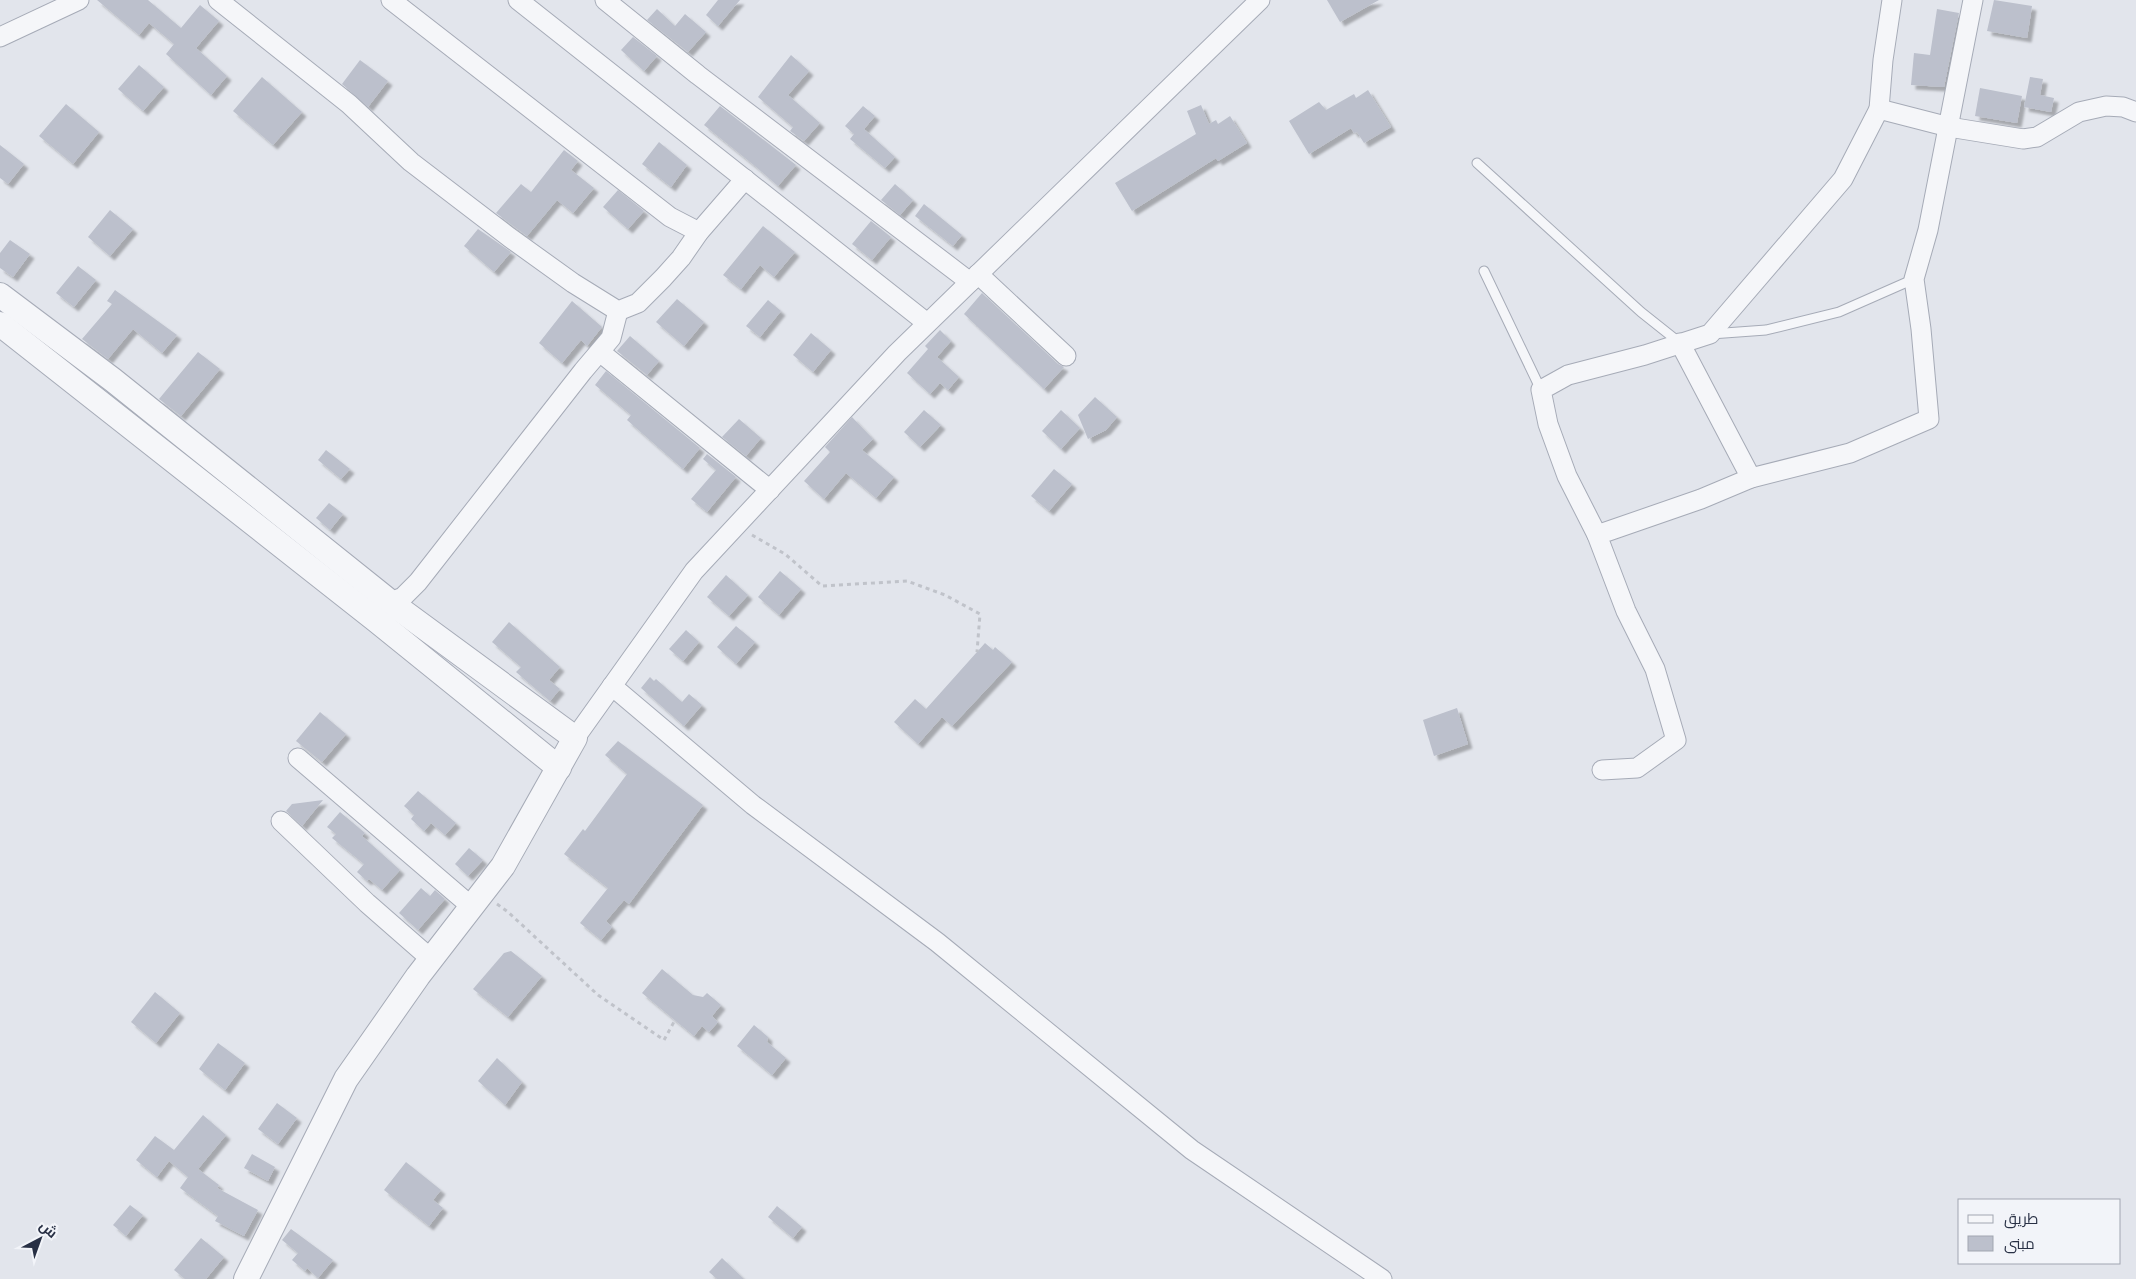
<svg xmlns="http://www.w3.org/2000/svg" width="2136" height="1279" viewBox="0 0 2136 1279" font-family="'DM Sans',Cairo,sans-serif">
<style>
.building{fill:#bcc0cc;filter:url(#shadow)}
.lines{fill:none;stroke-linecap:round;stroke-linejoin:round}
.service-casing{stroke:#a6abb7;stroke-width:11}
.minor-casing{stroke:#a6abb7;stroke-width:21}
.tertiary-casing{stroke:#a6abb7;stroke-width:26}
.path{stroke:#c0c3ca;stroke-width:3;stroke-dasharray:4 4;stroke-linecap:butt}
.service{stroke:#f5f6f9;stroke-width:9}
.minor{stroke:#f5f6f9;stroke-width:19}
.tertiary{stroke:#f5f6f9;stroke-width:24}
</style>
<defs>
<filter id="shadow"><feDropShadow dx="4.5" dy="4.5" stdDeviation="1" flood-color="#0004"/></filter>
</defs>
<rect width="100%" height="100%" fill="#e2e5ec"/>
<!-- building -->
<g class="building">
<polygon points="97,0 148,0 181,28 200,5 219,21 196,48 227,76 211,95 166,54 174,44 149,23 139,35"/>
<polygon points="718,0 740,0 718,26 706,15"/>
<polygon points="1327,0 1379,0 1340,22"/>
<polygon points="1994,0 2032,6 2027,38 1987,31"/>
<polygon points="657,9 675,26 685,14 706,32 688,52 647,20"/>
<polygon points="1937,9 1959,13 1944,87 1911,85 1914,53 1930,55"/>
<polygon points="633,37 657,56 644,71 621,50"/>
<polygon points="791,55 809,71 788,95 820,123 804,141 790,131 793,127 758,97"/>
<polygon points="360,60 388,81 368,107 342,84"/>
<polygon points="139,65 164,87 143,111 118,89"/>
<polygon points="262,77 302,112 273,145 233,111"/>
<polygon points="2030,77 2043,79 2040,95 2054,98 2051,112 2024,107"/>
<polygon points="1980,88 2022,96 2017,123 1975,116"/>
<polygon points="1368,90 1391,127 1364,143 1357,132 1354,133 1351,128 1309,154 1289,121 1319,102 1326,110 1354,94 1356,98"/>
<polygon points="66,104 99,132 73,164 39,136"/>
<polygon points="1201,105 1209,124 1216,120 1218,124 1230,116 1247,143 1218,161 1216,158 1132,211 1115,183 1196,134 1187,111"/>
<polygon points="720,106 796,165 778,186 755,166 704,125"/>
<polygon points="863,106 875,116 864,129 895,157 885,168 850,139 854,134 845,126"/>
<polygon points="659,142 687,165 671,187 642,164"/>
<polygon points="0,145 24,164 8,184 0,178"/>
<polygon points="564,150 578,161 571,170 594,188 573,213 557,200 527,236 496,213 521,184 531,192"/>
<polygon points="895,184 913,200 900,215 881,200"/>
<polygon points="618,190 644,211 628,229 603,207"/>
<polygon points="924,204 962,235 953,246 915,216"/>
<polygon points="110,210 133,229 110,256 88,237"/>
<polygon points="871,221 891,237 872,260 852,244"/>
<polygon points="763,226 795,252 774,277 760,265 741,289 723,275"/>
<polygon points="478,229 511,252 494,272 464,246"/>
<polygon points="10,240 30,254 13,277 0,268 0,253"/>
<polygon points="78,266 96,280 74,307 56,293"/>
<polygon points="115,290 177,335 162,353 133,329 108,359 82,339 112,304 107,301"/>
<polygon points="982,293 1058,364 1064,367 1044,389 964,314"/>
<polygon points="677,299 704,322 684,346 656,322"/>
<polygon points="768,300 781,311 760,337 746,326"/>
<polygon points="572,301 602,327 587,346 581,340 562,363 539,343"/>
<polygon points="940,330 951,341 937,357 959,377 948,390 940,383 930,394 907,373 928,349 931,352 925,346"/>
<polygon points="811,333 831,350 813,372 793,355"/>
<polygon points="630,336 659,361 647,375 617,351"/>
<polygon points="198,352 220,369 181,416 159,399"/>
<polygon points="606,371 700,448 683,469 627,420 631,415 595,385"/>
<polygon points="1095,397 1117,417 1106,430 1088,439 1078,415"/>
<polygon points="924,410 941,425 920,447 904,432"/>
<polygon points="1061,410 1080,428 1061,449 1042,431"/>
<polygon points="852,417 873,439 862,450 894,477 876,498 846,473 824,499 804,481 830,452 825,447"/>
<polygon points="739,419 761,438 746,456 722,437"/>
<polygon points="326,450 350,469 341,479 318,460"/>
<polygon points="707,454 736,477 707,512 691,499 716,470 703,459"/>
<polygon points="1054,469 1072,484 1049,511 1031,496"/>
<polygon points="329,503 343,514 330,530 316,518"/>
<polygon points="780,571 801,589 779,615 758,597"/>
<polygon points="726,575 748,595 729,616 707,597"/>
<polygon points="509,622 560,667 549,680 560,689 550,701 516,672 521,667 492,642"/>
<polygon points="736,626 755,642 736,664 717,647"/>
<polygon points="686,630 699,642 683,661 669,649"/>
<polygon points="985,643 993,650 995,647 1012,662 952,726 942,717 918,744 894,722 915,699 926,709"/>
<polygon points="650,677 654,681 656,679 682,702 689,694 702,705 684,726 641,688"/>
<polygon points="1457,708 1468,744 1434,756 1423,720"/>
<polygon points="320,712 346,734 322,762 296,741"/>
<polygon points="618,741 703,805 629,904 624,900 606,921 612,927 601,940 580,923 608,888 564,854 583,829 585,831 627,774 605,755"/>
<polygon points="418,791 456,823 445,835 431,823 424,831 411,819 414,815 404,806"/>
<polygon points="323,800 302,826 286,811 292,804"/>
<polygon points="340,812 365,833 362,836 400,870 382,890 369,879 367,881 357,872 364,864 332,838 336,834 327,827"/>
<polygon points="469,848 483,860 468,876 455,864"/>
<polygon points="421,888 430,896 435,890 445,899 418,930 399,913"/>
<polygon points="511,951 542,976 508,1017 473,989 504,953"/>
<polygon points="662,969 693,995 703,997 707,993 721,1005 712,1016 718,1022 709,1032 702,1026 694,1036 642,993"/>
<polygon points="155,992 180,1013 156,1043 131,1022"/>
<polygon points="754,1025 768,1037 767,1042 786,1058 772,1075 737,1046"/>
<polygon points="218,1043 245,1063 225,1090 199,1069"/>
<polygon points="497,1058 522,1082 505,1105 478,1081"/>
<polygon points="277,1103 297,1118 278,1144 258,1129"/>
<polygon points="203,1115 226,1135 198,1169 219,1185 217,1188 258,1210 244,1236 215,1221 218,1216 180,1188 188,1177 169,1161 157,1177 136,1160 155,1136 174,1150"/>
<polygon points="252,1154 275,1167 268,1181 244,1168"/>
<polygon points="406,1162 441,1190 433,1200 443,1208 429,1226 384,1190"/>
<polygon points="130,1205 143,1215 126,1236 113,1225"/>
<polygon points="777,1206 802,1227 793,1238 768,1217"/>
<polygon points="291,1229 333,1260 318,1278 307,1268 305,1271 292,1260 298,1253 282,1240"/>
<polygon points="201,1238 224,1257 206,1279 185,1279 174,1270"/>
<polygon points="722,1258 744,1279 717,1279 709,1272"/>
</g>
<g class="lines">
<!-- service casing -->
<g class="service-casing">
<g id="service">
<polyline points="1477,163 1641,312 1680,343"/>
<polyline points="1484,271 1541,390"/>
<polyline points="1711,334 1766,330 1839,312 1914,279"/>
</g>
</g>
<!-- minor casing -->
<g class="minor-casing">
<g id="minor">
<polyline points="218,0 349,104 411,162 509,237 573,283 618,311 638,303 663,278 681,258 699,232 745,179"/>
<polyline points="391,0 670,217 699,232"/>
<polyline points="518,0 927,323"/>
<polyline points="605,0 698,75 970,282"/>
<polyline points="1892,0 1883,60 1879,109 1949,127 2023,139 2037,137 2079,112 2106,106 2123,107 2136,112"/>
<polyline points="0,37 79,0"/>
<polyline points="978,274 1066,356"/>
<polyline points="1680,343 1751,478"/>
<polyline points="600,352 770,490"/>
<polyline points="1597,535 1567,476 1548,424 1541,390 1568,375 1645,355 1710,334 1843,179 1879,109"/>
<polyline points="391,602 403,597 418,582 583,371 611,338 618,311"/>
<polyline points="612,686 753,805 937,942 1192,1150 1382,1279"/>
<polyline points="575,738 694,571 897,353 1260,0"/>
<polyline points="298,758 472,907"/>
<polyline points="1602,770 1637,768 1676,740 1655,669 1626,611 1597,535 1701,499 1751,478 1850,453 1929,419 1921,329 1914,279 1928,230 1973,0"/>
<polyline points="281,821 367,903 431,959"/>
</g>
</g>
<!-- tertiary casing -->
<g class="tertiary-casing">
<g id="tertiary">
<polyline points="0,295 113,380 394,605 575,738 503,866 418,976 346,1079 246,1279"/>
<polyline points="0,324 376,620 559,768"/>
</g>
</g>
<!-- path -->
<g class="path">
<polyline points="752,535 785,554 822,586 907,581 945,595 980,614 977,652"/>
<polyline points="497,904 508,912 598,995 664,1040 675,1020"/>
</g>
<!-- service -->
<use href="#service" class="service"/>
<!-- minor -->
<use href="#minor" class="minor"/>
<!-- tertiary -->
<use href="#tertiary" class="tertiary"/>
</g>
<!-- legend -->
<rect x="1958" y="1199" width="162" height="65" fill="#f2f4f9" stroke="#a1a6b1"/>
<rect x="1968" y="1215" width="25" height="8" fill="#f5f6f9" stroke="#a1a6b1"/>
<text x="2004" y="1224" font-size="15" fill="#283045">طريق</text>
<rect x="1968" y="1236" width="25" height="15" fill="#bcc0cc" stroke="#a1a6b1"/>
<text x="2004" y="1249" font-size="15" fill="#283045">مبنى</text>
<!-- north arrow -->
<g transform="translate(40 1239) rotate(41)" stroke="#f2f4f9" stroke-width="4" paint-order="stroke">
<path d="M0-4L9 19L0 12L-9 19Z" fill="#283045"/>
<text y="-8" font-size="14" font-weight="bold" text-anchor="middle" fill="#283045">ش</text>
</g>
</svg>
